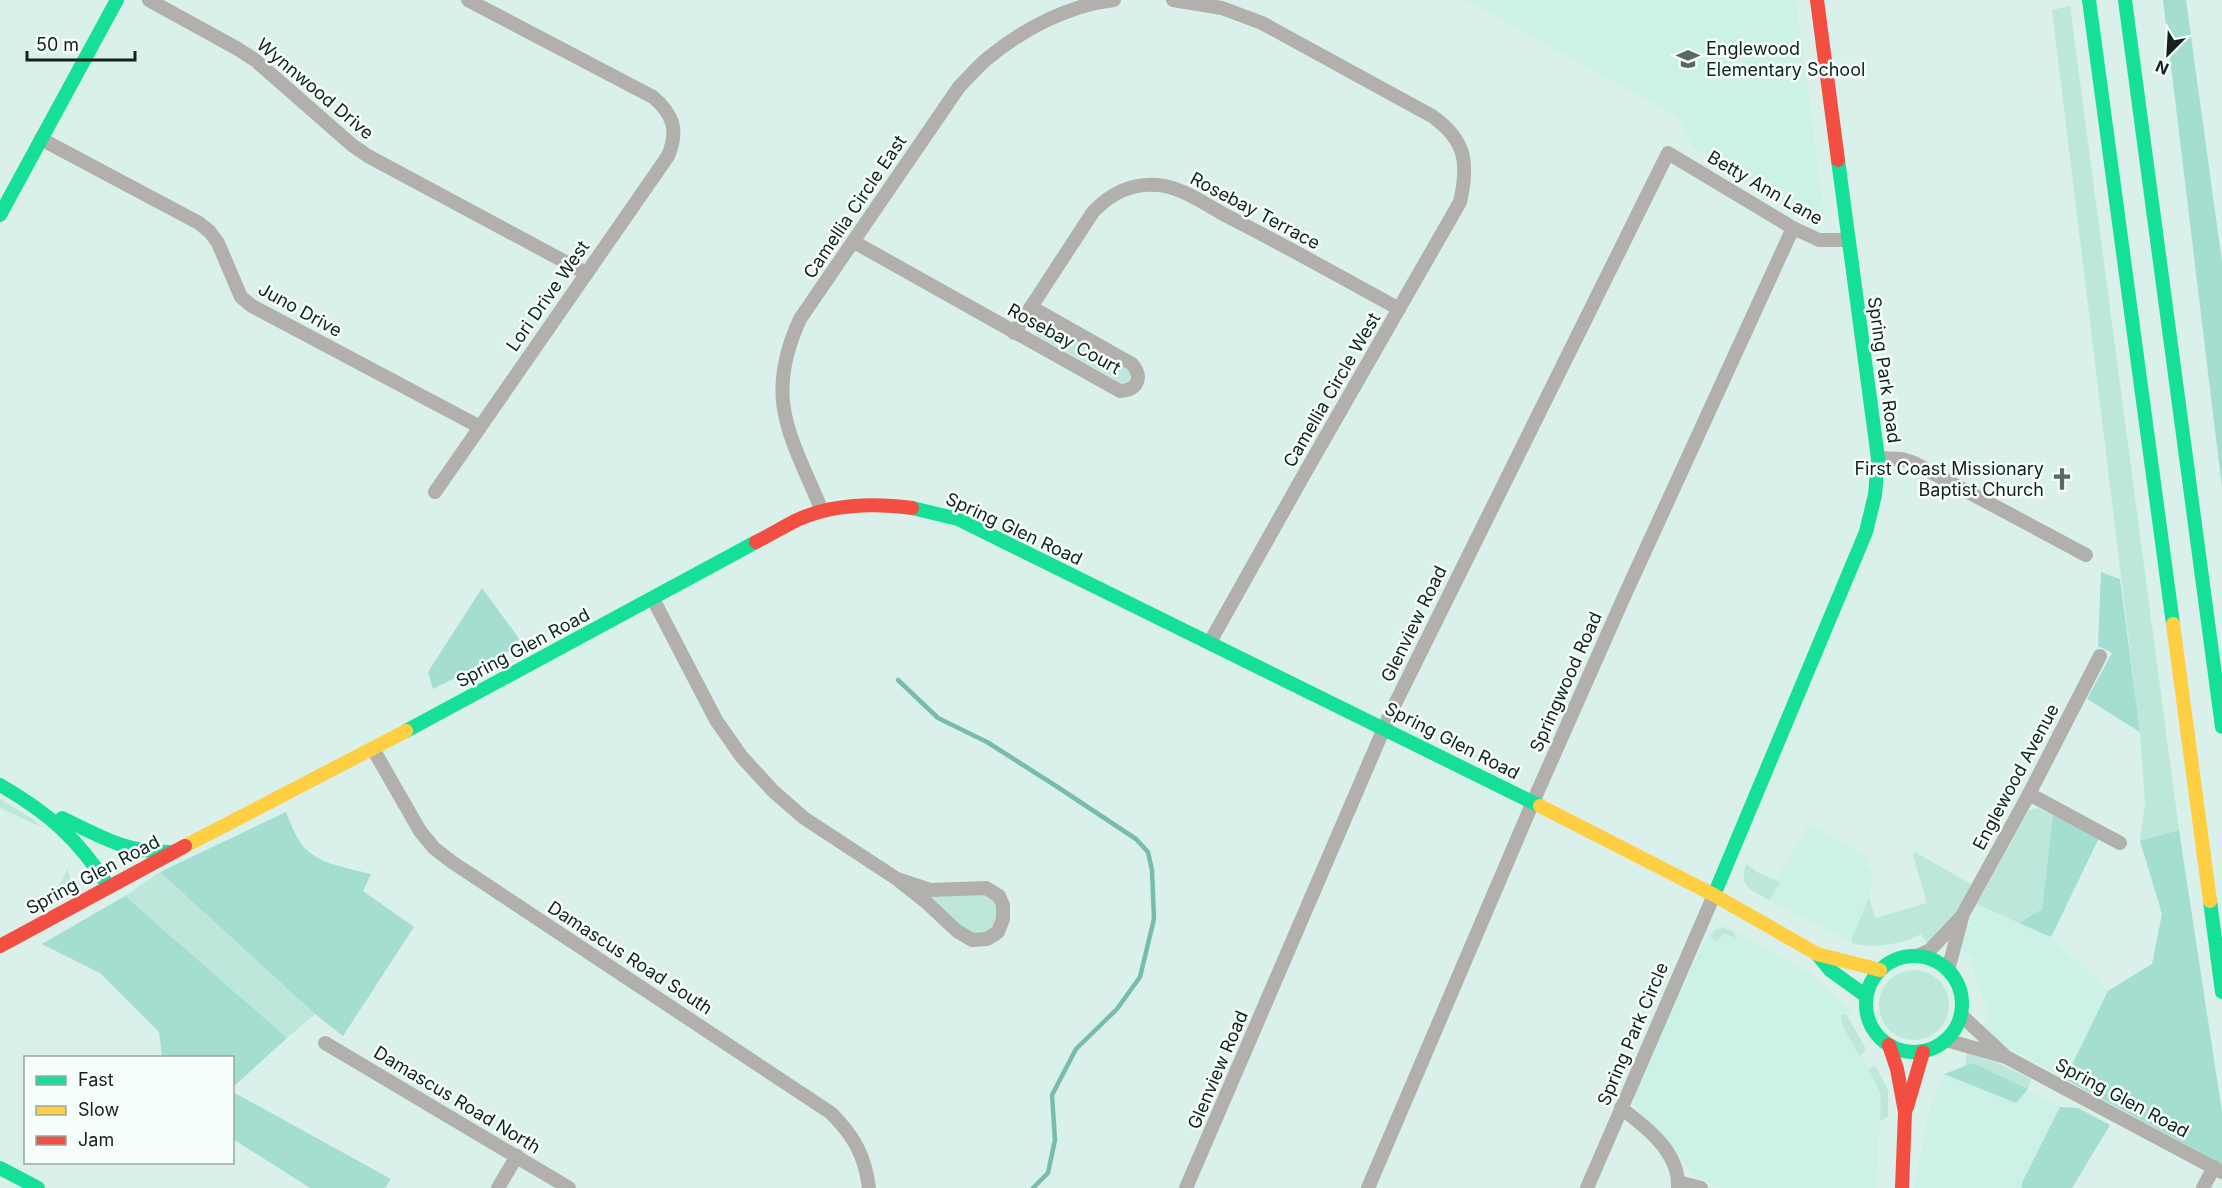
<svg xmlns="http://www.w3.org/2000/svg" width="2222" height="1188" viewBox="0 0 2222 1188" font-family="Inter,sans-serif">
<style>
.built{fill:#ccf1e7}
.green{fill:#bde7db}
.forest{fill:#a4ded0}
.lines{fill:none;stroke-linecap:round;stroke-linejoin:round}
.stream{stroke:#77bcac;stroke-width:4.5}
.street{stroke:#b1b0ad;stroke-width:14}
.fast{stroke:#16e098;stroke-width:14}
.slow{stroke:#ffcf43;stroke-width:14}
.jam{stroke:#f24e42;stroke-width:14}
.labels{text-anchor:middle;stroke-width:5;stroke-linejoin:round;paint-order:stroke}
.poi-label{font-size:18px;fill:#13221e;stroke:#f6fefc;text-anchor:start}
.street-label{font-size:18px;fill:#13221e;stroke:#f6fefc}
</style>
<rect width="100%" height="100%" fill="#daf0ea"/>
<!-- built -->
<g class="built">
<polygon points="1466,0 1796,0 1825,220 1693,147 1678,117"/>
<polygon points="1809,824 1870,858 1866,865 1872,873 1872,886 1852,943 1769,900 1779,883 1775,880"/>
<polygon points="1977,904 2051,937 2108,991 2065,1079 1998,1041 1982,1027 1989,1014 1972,967 1972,956 1960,949"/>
<polygon points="1721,924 1810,973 1854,1014 1846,1014 1843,1027 1869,1069 1881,1095 1876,1188 1721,1188 1693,1174 1635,1107 1634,1095 1636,1086 1708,934"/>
<polygon points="1944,1074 2015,1103 2028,1090 2060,1107 2022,1183 2022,1188 1915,1188 1916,1173 1931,1104"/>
</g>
<!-- green -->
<g class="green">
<polygon points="2070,6 2179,830 2140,841 2145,803 2140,732 2052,10"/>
<path d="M1038,322L1045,323L1128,370L1131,374C1130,380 1128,382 1122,383L1036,335L1034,330Z"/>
<polygon points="0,799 33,819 43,828 0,808"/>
<polygon points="2038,808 2053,814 2042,909 2019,923 1977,904 2029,810"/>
<path d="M1915,852L1972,885C1960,904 1948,932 1927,943L1921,934C1904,944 1871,949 1852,943V939L1869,897L1875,918L1927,903L1913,855Z"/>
<path d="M1746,864L1757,872L1780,882L1769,900C1752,890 1738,888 1746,864Z"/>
<path d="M67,869C77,886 62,899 46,902L54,897Z"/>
<polygon points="160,872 315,1014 287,1038 125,896"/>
<path d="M979,893L994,900L998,915C983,959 945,912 927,895Z"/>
<polygon points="1723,928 1734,932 1736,938 1724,933 1717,941 1710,937 1715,930"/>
<circle cx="1914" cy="1005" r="35"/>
<polygon points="1846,1014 1866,1049 1860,1056 1843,1027 1841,1015"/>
<polygon points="1967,1053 1995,1062 2031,1079 2028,1089 1973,1063 1965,1066"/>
<polygon points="1875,1066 1888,1089 1888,1117 1880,1121 1881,1095 1869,1069"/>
</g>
<!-- forest -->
<g class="forest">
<polygon points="2163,0 2186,0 2222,262 2222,488"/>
<polygon points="2101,572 2120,579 2140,732 2087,699 2112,653 2098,646"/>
<polygon points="482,588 523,644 433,689 428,672"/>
<path d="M286,812C290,822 294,833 300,842C314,864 348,868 371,874L363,891L414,927L343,1036L315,1014L160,872Z"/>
<polygon points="2053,814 2099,838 2051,937 2019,923 2042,909"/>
<polygon points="2179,830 2222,1112 2222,1164 2065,1079 2108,991 2152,964 2162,914 2140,841"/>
<polygon points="125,896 287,1038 233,1087 232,1058 162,1057 159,1032 100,973 42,944"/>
<polygon points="1973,1063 2028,1089 2016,1103 1944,1074"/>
<polygon points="233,1092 391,1179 385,1188 310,1188 233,1139"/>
<polygon points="2060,1107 2078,1108 2110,1125 2072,1188 2022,1188 2022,1183"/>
</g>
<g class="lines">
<!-- stream -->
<polyline class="stream" points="898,680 938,718 987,742 1056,786 1136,839 1148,852 1152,870 1154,919 1140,977 1117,1009 1076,1049 1052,1095 1055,1140 1048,1173 1033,1188"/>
<!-- street -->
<g class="street">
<polyline points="149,0 238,49 255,60 352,145 368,156 586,273"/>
<path d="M1173,0L1222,8L1262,23L1432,116C1466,140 1469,163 1460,202L1306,471L1210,642"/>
<polyline points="41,139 199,223 210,232 218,243 241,297 252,306 480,427"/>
<path d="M854,242L1120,391C1138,390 1143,377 1132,364L1031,307"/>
<path d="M1014,333L1093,212C1111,193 1131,183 1158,185C1181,187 1205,204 1225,215C1284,245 1341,277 1399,309"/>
<polyline points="1878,458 1902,459 1914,463 2086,555"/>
<path d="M435,492L668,156C679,130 673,114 653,97L468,0"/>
<path d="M822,511C791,436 763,400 800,319L959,87C968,78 978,66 988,58C1023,29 1069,5 1114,0"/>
<polyline points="653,599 716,720 741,756 773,791 804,818 897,879 926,902 957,931 972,940 987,939 998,932 1003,919 1003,905 999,896 986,888 930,890 897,879"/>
<path d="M373,749L420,831L434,848L452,862L831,1113C854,1136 865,1156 869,1188"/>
<polyline points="2029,794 2120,843"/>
<polyline points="1917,956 1930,950 1962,916"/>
<polyline points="1948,970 1963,914 2029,794 2100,656"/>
<polyline points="1961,1015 2004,1055"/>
<polyline points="1946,1040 2006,1057 2222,1172"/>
<polyline points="325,1043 569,1188"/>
<path d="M1621,1108C1646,1127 1680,1152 1678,1188"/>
<polyline points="1678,1182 1701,1188"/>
<polyline points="498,1188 517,1156"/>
<polyline points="1186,1188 1391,712 1668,153 1793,228 1819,240 1849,240"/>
<polyline points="1368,1188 1533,802 1623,599 1793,228"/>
<polyline points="1587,1188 1714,895"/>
<polyline points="2203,1188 2214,1167"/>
</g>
<!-- fast -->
<g class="fast">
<polyline points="2089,0 2173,624"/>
<polyline points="2125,0 2222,727"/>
<polyline points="0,215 117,0"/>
<polyline points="912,508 958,519 1540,806"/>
<polyline points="406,731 756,542"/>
<path d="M0,785C50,814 77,838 109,887"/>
<path d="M62,818C100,836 126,853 170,852"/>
<polyline points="1714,895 1866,532 1875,495 1878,458 1838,160"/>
<polyline points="2210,901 2222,992"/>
<polyline points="1817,954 1830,970 1866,996"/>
<circle cx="1914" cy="1004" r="48"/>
<polyline points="0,1168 38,1188"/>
</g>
<!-- slow -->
<g class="slow">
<polyline points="2173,624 2210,901"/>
<polyline points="1540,806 1714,895 1817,954 1880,970"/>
<polyline points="185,846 406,731"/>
</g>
<!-- jam -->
<g class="jam">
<polyline points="1817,0 1838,160"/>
<path d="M756,542C770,535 783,527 797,520C832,504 875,503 912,508"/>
<polyline points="0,946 185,846"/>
<polyline points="1889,1045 1897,1069 1905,1112 1902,1188"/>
<polyline points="1907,1107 1923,1052"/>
</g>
</g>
<!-- icons -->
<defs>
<g id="school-bare" transform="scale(1.8)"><path d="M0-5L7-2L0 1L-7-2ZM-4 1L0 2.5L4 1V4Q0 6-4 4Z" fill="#596a65" stroke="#f6fefc" stroke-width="2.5" paint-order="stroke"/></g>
<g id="church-bare" transform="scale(1.8)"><path d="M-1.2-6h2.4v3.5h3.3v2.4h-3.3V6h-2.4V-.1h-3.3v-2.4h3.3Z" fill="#596a65" stroke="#f6fefc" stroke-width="2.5" paint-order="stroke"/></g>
</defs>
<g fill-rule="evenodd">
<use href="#school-bare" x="1688" y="59"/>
<use href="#church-bare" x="2062" y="479"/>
</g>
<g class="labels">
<!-- poi labels -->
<g class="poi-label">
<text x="1706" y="55">Englewood<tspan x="1706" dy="21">Elementary School</tspan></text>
<text x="2044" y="475" text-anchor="end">First Coast Missionary<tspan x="2044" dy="21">Baptist Church</tspan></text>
</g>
<!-- street labels -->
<g class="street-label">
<text transform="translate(315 89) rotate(40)" y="6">Wynnwood Drive</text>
<text transform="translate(1765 188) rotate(30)" y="6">Betty Ann Lane</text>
<text transform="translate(855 207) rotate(-56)" y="6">Camellia Circle East</text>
<text transform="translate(1255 211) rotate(28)" y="6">Rosebay Terrace</text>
<text transform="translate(548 296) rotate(-55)" y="6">Lori Drive West</text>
<text transform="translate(300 310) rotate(29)" y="6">Juno Drive</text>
<text transform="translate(1064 339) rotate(29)" y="6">Rosebay Court</text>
<text transform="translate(1884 370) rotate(82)" y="6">Spring Park Road</text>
<text transform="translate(1332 390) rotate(-60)" y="6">Camellia Circle West</text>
<text transform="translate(1014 529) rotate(25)" y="6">Spring Glen Road</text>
<text transform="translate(1414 624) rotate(-64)" y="6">Glenview Road</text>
<text transform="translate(523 648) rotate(-28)" y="6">Spring Glen Road</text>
<text transform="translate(1566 682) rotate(-66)" y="6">Springwood Road</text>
<text transform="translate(1452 741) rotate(27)" y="6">Spring Glen Road</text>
<text transform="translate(2016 777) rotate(-62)" y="6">Englewood Avenue</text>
<text transform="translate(93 875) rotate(-28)" y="6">Spring Glen Road</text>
<text transform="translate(630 958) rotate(33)" y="6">Damascus Road South</text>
<text transform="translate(1633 1034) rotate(-67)" y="6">Spring Park Circle</text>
<text transform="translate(1218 1070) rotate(-67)" y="6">Glenview Road</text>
<text transform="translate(2122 1098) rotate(28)" y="6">Spring Glen Road</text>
<text transform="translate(457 1100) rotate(31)" y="6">Damascus Road North</text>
</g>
</g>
<!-- legend -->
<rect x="24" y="1056" width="210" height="108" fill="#f6fefc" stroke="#9ba6a3" stroke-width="1.5"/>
<rect x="36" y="1076" width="30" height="9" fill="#16e098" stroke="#9ba6a3" stroke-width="1.5"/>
<text x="78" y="1086" font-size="18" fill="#13221e">Fast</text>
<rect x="36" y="1106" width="30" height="9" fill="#ffcf43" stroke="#9ba6a3" stroke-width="1.5"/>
<text x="78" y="1116" font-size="18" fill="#13221e">Slow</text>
<rect x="36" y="1136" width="30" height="9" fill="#f24e42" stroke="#9ba6a3" stroke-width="1.5"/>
<text x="78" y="1146" font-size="18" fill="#13221e">Jam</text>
<!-- north arrow -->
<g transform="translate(2168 54) rotate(204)" stroke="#f6fefc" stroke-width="4.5" paint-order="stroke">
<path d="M0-4.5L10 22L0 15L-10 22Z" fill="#13221e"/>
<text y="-9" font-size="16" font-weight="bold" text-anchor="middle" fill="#13221e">N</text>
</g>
<!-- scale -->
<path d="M27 51v9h108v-9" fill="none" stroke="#13221e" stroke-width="3"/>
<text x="36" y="51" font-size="18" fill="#13221e" stroke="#f6fefc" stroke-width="4.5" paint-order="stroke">50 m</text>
</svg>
